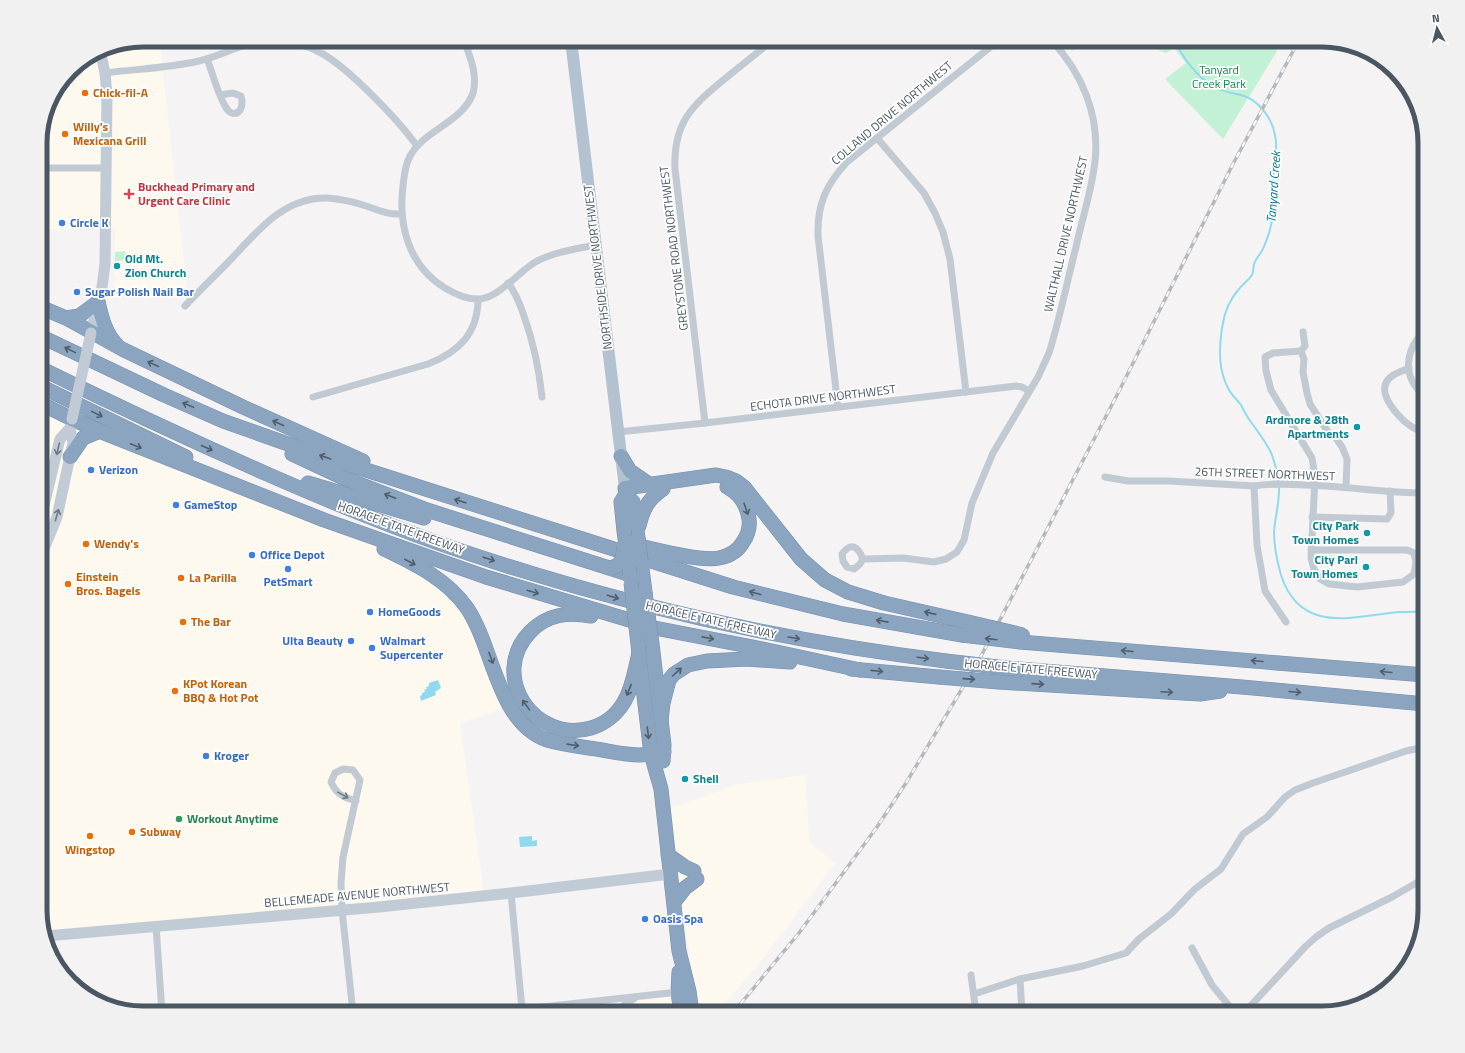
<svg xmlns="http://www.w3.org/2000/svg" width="1465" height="1053" viewBox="0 0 1465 1053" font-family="'Titillium Web',sans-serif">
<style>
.commercial{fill:#fdf9ef}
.green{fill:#c3f1d5}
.water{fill:#90daee}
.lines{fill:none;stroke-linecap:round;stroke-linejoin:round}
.stream{stroke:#90daee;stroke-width:2}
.highway-casing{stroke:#7690ad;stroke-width:15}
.street{stroke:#c1cad2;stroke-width:7}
.secondary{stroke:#c1cbd6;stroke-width:11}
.primary{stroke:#b3c2d1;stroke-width:12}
.highway{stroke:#8ba5c1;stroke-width:14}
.rail-casing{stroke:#b5b8bd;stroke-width:3.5}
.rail{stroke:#fff;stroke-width:2;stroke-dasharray:6;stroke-linecap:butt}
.highway-bridge-casing{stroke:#7690ad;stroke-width:15;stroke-linecap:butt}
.secondary-bridge{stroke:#c1cbd6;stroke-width:11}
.highway-bridge{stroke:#8ba5c1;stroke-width:14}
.oneway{stroke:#505e6b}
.oneway2{stroke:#6e7984}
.oneway3{stroke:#6e7983}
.food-dot{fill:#e8710a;stroke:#fff;stroke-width:1.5}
.health-dot{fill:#e0444e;stroke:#fff;stroke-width:1.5}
.shop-dot{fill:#3f7fe0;stroke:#fff;stroke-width:1.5}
.culture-dot{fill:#0f9aa8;stroke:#fff;stroke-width:1.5}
.leisure-dot{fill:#2e9e5b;stroke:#fff;stroke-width:1.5}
.labels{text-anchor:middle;stroke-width:3.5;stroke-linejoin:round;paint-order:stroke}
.park-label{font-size:12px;fill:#17864f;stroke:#fff}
.food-label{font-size:12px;font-weight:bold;fill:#c56008;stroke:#fff;text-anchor:start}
.street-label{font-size:12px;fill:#4a5661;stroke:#fff}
.health-label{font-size:12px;font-weight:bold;fill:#be3a42;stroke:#fff;text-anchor:start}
.shop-label{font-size:12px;font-weight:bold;fill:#366cbe;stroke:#fff;text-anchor:start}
.culture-label{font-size:12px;font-weight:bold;fill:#0d838f;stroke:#fff;text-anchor:end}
.leisure-label{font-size:12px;font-weight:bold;fill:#27864d;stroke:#fff;text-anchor:start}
.water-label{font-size:13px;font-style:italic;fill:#0c7c9b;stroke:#fff}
.rim{fill:none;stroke:#4a5661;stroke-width:5}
</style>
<rect width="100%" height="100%" fill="#f5f3f3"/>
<!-- commercial -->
<g class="commercial">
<polygon points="143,40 160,40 163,73 187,288 114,297 115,228 46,229 40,223 40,136 51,97 75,66 104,48"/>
<polygon points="40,411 78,430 385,551 470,609 511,706 460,723 484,893 46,934 40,917"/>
<polygon points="805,775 810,843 835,863 758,965 717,1013 698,1013 683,909 671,808 738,784"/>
<polygon points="671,997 673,1013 533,1013"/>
</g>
<!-- green -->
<g class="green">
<polygon points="1061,40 1086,40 1072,51"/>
<polygon points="1131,40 1271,40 1277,51 1223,139 1165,79 1186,63 1174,48 1166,53"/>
<polygon points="125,251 127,260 115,261 115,252"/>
</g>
<!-- water -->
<g class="water">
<polygon points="438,680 441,688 435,692 436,695 421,701 420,696 422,695 422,693 425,692 424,690 427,689 426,687 429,686 429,683"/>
<polygon points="532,836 532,841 537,840 537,846 520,847 519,837"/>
</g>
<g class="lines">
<!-- stream -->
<path class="stream" d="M1175,40C1183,59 1197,77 1215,87C1223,92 1232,93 1241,95C1258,99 1272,118 1275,135C1278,146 1275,155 1274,166C1272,190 1277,211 1268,236C1266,242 1264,248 1260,254C1258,257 1255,260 1254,264C1253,267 1254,271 1252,275C1248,281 1243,284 1239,289C1229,300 1224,314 1222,328C1219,350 1218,370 1229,390C1232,395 1237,400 1241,405C1244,411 1247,417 1251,422C1258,432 1267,443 1272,455C1275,464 1280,480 1279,490C1279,504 1275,518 1274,532C1274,546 1277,561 1281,575C1300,634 1351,617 1398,612C1407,612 1416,612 1425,611"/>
<!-- highway casing -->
<g class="highway-casing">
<g id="highway">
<path d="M98,302C102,318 105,333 117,345"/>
<polyline points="40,307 66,318 124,350 243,407 363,461"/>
<polyline points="66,318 79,316 98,302"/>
<polyline points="40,336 164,395 223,421 322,456 733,587 843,614 962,635"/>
<path d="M40,368C115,405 190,440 267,474C324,499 382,523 441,544C605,601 774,640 946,661"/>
<polyline points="40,386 186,457"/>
<polyline points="40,403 72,419 109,435 324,520 486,577 646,625"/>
<polyline points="292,454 341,477 427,510 625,573 633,578 645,593"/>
<polyline points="621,456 630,471 649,484"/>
<polyline points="70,457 83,438 100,431"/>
<polyline points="308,483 424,518"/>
<path d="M639,526C643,509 648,499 663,489"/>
<polyline points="624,531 621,502 626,494"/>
<polyline points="638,538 633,502 626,494 625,488 716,475 726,477 736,481 744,487 801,559 825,580 848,592 884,603 968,622"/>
<path d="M628,543C649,548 700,562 719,558C729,556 738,551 743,542C748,535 750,527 749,519C747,505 740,494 727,487"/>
<path d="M384,549C415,564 447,579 467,608C494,648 497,722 547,740C561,744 575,746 589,748C606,750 623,755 640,755C648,755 656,753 664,752"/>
<polyline points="641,561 645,592"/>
<path d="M591,616C568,612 547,614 530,632C488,676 535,744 591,728C605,724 617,714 624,702C633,687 635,669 639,653"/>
<polyline points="639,625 753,647 860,670"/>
<polyline points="1020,642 1425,675"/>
<polyline points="652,644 664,745 663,761"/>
<polyline points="640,663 651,754 661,789 679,951 689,991 692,1013"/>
<polyline points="1006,668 1242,687 1425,704"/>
<polyline points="851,669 939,677"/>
<polyline points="999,682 1200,694 1220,691"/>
<polyline points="661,721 663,703 669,680 674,674 688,665 707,661 746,659 790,662"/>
<polyline points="668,855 685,867 694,871"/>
<polyline points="674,902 685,888 697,879"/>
<polyline points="679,972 678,992 681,1013"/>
</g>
</g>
<!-- street -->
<g class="street">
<path d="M464,40C470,57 478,75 473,93C463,122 424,130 410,156C405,165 404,176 403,186C398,226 409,266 445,288C455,294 468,300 480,299C500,297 519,271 537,261C555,252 576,249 595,245"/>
<path d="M207,59C213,74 217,92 225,106C233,121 246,111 241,96L233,93L220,95"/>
<path d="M105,73C136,69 169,68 199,61C221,56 240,44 263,41C311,36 341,64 373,96C389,112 404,128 417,146"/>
<polyline points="1422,130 1425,169"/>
<polyline points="877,138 924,193 935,213 943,232 950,259 966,392"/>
<polyline points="40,168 107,168"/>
<path d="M508,283C516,293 520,304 524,316C534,344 539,368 542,397"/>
<path d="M185,306C201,289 218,273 234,256C260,228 286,197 327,198C339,199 351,201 363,205C376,209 387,215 401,214"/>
<path d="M1425,330C1405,350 1401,377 1425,396"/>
<polyline points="1301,351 1305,346 1303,332"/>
<path d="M1409,368C1401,372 1390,374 1386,383C1379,398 1403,423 1416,429C1419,431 1422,431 1425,432"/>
<path d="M313,397L428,364C459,352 478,333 478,299"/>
<path d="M838,407L818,236C817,204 826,185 847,162L999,40"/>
<path d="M705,423L675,169C673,121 693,105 727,77C742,65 758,52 773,40"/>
<polyline points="618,432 705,423 1016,386 1022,387 1029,391"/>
<path d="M1105,477L1128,481H1169L1254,486C1271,483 1288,484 1306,485C1346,486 1385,493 1425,493"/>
<polyline points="1254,486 1257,545 1265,591 1286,622"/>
<polyline points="1312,517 1387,519 1391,513 1390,491"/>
<polyline points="1311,550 1407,550 1414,553 1416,562 1414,574 1403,582 1357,587 1329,584 1320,579 1314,569 1311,558 1315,477 1312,458 1271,390 1266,371 1265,357 1273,353 1301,351 1304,359 1303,372 1307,393 1310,404 1328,432 1336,438 1342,447 1347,459 1346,487"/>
<path d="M863,559C858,546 851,542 842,554L843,561L847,567L854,569L860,564L863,559L903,558L934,562L946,559L957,552L964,540L972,503L993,453L1038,377L1049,353C1060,318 1067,282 1076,247C1082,219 1092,190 1095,161C1100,116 1082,72 1051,40"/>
<polyline points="511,893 522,1009"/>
<polyline points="156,926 162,1013"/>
<polyline points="1192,948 1212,985 1235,1013"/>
<polyline points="971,975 976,1013"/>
<polyline points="1020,979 1022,1013"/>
<polyline points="974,994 1020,979 1083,966 1126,953 1139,939 1171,914 1195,889 1221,869 1243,834 1267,817 1285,797 1295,790 1313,783 1406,751 1425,747"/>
<path d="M353,1013L342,910L341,883L343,857L360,780L353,770L343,769L335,773L331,782C337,795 343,797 356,801"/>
<polyline points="487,1013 678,992"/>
<polyline points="615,1013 624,1005 635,998"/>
<polyline points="1244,1013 1305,947 1316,937 1329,928 1392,897 1425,878"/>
</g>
<!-- secondary -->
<g class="secondary">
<polyline points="91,333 102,287 105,264 107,94 105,73 100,50"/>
<polyline points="40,522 60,439 70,428 71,423"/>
<polyline points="40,559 57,517 73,442 70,428"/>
<polyline points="46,936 379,907 511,893 670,874"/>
</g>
<!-- primary -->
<polyline class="primary" points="571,40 625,488"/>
<!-- highway -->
<use href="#highway" class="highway"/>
<!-- rail casing -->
<g class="rail-casing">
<polyline id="rail" points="733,1013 799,933 877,827 906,783 979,660 1116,397 1232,166 1299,40"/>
</g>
<!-- rail -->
<use href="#rail" class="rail"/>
<!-- highway-bridge casing -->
<g class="highway-bridge-casing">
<g id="highway-bridge">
<polyline points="624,531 630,575"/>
<polyline points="638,538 641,561"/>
<path d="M611,568C622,566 623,557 624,547"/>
<polyline points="631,583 639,653"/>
<polyline points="645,593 652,644"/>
<polyline points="968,622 1023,635"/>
<polyline points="962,635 1020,642"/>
<polyline points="946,661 1006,668"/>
<polyline points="939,677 999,682"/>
</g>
</g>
<!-- secondary-bridge -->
<polyline class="secondary-bridge" points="72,419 91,333"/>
<!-- highway-bridge -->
<use href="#highway-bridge" class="highway-bridge"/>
</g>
<!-- one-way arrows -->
<defs><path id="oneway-shaft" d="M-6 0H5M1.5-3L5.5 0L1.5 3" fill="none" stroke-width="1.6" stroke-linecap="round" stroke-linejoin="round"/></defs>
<g class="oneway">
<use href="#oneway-shaft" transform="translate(70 350) rotate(-154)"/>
<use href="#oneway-shaft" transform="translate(153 364) rotate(-155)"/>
<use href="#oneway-shaft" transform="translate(188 405) rotate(-157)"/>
<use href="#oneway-shaft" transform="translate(97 414) rotate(26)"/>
<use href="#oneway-shaft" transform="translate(278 423) rotate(-156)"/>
<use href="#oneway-shaft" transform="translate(136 446) rotate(22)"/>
<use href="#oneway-shaft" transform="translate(207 448) rotate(24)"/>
<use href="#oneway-shaft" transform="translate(325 457) rotate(-161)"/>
<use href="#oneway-shaft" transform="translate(390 496) rotate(-159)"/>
<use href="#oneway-shaft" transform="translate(460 501) rotate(-163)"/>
<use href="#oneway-shaft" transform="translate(746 509) rotate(71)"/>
<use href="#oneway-shaft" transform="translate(489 559) rotate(18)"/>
<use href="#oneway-shaft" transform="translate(410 562) rotate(27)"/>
<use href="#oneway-shaft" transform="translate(533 592) rotate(17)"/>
<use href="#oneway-shaft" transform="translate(755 593) rotate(-165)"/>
<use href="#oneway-shaft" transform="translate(613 597) rotate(16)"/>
<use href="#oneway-shaft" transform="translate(930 613) rotate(-167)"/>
<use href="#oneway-shaft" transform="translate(882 621) rotate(-169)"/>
<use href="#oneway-shaft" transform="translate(708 638) rotate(11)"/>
<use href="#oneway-shaft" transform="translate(794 638) rotate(9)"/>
<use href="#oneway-shaft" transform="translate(991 639) rotate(-173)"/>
<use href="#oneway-shaft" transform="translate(1127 651) rotate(-175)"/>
<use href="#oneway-shaft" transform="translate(491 658) rotate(70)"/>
<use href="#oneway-shaft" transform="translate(923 658) rotate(7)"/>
<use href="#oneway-shaft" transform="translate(1257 661) rotate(-175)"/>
<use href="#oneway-shaft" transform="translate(877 671) rotate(6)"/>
<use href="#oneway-shaft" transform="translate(677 672) rotate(-42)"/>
<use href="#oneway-shaft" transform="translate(1386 672) rotate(-175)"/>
<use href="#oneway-shaft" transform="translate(969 679) rotate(4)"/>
<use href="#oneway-shaft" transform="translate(1038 684) rotate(4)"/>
<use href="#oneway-shaft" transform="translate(629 690) rotate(111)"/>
<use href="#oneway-shaft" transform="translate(1167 692) rotate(3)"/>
<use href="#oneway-shaft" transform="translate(1295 692) rotate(5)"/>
<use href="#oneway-shaft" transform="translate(526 705) rotate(-126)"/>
<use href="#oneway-shaft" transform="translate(648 733) rotate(83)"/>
<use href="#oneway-shaft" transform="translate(573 745) rotate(8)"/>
</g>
<g class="oneway2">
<use href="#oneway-shaft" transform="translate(58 449) rotate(103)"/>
<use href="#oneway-shaft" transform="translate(57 515) rotate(-74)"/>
</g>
<use class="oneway3" href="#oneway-shaft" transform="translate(343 795) rotate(29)"/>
<!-- markers -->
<g class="food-dot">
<circle cx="85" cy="93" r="4"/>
<circle cx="65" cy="134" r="4"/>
<circle cx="86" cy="544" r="4"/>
<circle cx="181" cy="578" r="4"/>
<circle cx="68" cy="584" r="4"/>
<circle cx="183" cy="622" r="4"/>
<circle cx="175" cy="691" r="4"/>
<circle cx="132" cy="832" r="4"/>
<circle cx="90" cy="836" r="4"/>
</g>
<path class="health-dot" d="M127 188h4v4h4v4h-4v4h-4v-4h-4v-4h4z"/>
<g class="shop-dot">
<circle cx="62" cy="223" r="4"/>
<circle cx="77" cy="292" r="4"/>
<circle cx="91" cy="470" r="4"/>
<circle cx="176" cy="505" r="4"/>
<circle cx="252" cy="555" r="4"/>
<circle cx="288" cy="569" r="4"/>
<circle cx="370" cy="612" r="4"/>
<circle cx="351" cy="641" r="4"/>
<circle cx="372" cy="648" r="4"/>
<circle cx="206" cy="756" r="4"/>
<circle cx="645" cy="919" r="4"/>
</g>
<g class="culture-dot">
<circle cx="117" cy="266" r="4"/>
<circle cx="1357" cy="427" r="4"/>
<circle cx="1367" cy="533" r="4"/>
<circle cx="1366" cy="567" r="4"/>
<circle cx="685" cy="779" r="4"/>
</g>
<circle class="leisure-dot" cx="179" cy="819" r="4"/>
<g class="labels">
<!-- park labels -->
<g class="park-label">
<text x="1219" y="74">Tanyard<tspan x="1219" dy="14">Creek Park</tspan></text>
</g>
<!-- food labels -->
<g class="food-label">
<text x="93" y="97">Chick-fil-A</text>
<text x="73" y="131">Willy's<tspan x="73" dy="14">Mexicana Grill</tspan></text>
<text x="94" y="548">Wendy's</text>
<text x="76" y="581">Einstein<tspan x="76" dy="14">Bros. Bagels</tspan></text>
<text x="189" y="582">La Parilla</text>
<text x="191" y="626">The Bar</text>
<text x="183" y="688">KPot Korean<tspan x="183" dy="14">BBQ &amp; Hot Pot</tspan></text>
<text x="140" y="836">Subway</text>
<text x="90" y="854" text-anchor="middle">Wingstop</text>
</g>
<!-- street labels -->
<g class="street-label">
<text transform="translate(892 113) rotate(-40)" y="4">COLLAND DRIVE NORTHWEST</text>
<text transform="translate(1066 234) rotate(-77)" y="4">WALTHALL DRIVE NORTHWEST</text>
<text transform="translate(674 248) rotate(-97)" y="4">GREYSTONE ROAD NORTHWEST</text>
<text transform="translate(598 267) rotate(-97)" y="4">NORTHSIDE DRIVE NORTHWEST</text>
<text transform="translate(823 398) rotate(-7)" y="4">ECHOTA DRIVE NORTHWEST</text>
<text transform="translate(1265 474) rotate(2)" y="4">26TH STREET NORTHWEST</text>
<text transform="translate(401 528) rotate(20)" y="4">HORACE E TATE FREEWAY</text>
<text transform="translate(711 620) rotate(13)" y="4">HORACE E TATE FREEWAY</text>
<text transform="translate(1031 669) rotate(5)" y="4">HORACE E TATE FREEWAY</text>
<text transform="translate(357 895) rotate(-5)" y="4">BELLEMEADE AVENUE NORTHWEST</text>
</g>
<!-- health labels -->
<g class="health-label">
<text x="138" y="191">Buckhead Primary and<tspan x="138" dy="14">Urgent Care Clinic</tspan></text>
</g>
<!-- shop labels -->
<g class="shop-label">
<text x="70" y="227">Circle K</text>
<text x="85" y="296">Sugar Polish Nail Bar</text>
<text x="99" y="474">Verizon</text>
<text x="184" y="509">GameStop</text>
<text x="260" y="559">Office Depot</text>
<text x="288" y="586" text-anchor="middle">PetSmart</text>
<text x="378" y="616">HomeGoods</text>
<text x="343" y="645" text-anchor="end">Ulta Beauty</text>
<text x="380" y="645">Walmart<tspan x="380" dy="14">Supercenter</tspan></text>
<text x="214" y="760">Kroger</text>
<text x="653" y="923">Oasis Spa</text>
</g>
<!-- culture labels -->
<g class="culture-label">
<text x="125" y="263" text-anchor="start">Old Mt.<tspan x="125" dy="14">Zion Church</tspan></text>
<text x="1349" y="424">Ardmore &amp; 28th<tspan x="1349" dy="14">Apartments</tspan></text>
<text x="1359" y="530">City Park<tspan x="1359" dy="14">Town Homes</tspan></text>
<text x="1358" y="564">City Parl<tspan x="1358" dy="14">Town Homes</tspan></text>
<text x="693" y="783" text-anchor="start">Shell</text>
</g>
<!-- leisure labels -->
<g class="leisure-label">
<text x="187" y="823">Workout Anytime</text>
</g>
<!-- water labels -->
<g class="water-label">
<text transform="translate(1273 187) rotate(-86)" y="5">Tanyard Creek</text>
</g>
</g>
<!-- crop -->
<path d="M0 0H1465V1053H0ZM143 47H1322A96 96 0 0 1 1418 143V910A96 96 0 0 1 1322 1006H143A96 96 0 0 1 47 910V143A96 96 0 0 1 143 47Z" fill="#f1f1f2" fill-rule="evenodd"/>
<path class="rim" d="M143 47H1322A96 96 0 0 1 1418 143V910A96 96 0 0 1 1322 1006H143A96 96 0 0 1 47 910V143A96 96 0 0 1 143 47Z"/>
<!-- north arrow -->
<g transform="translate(1437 28) rotate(353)" stroke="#ffffff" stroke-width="3" paint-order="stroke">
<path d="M0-3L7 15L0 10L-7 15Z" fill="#4a5661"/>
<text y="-6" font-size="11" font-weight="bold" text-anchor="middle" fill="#4a5661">N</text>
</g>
</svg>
